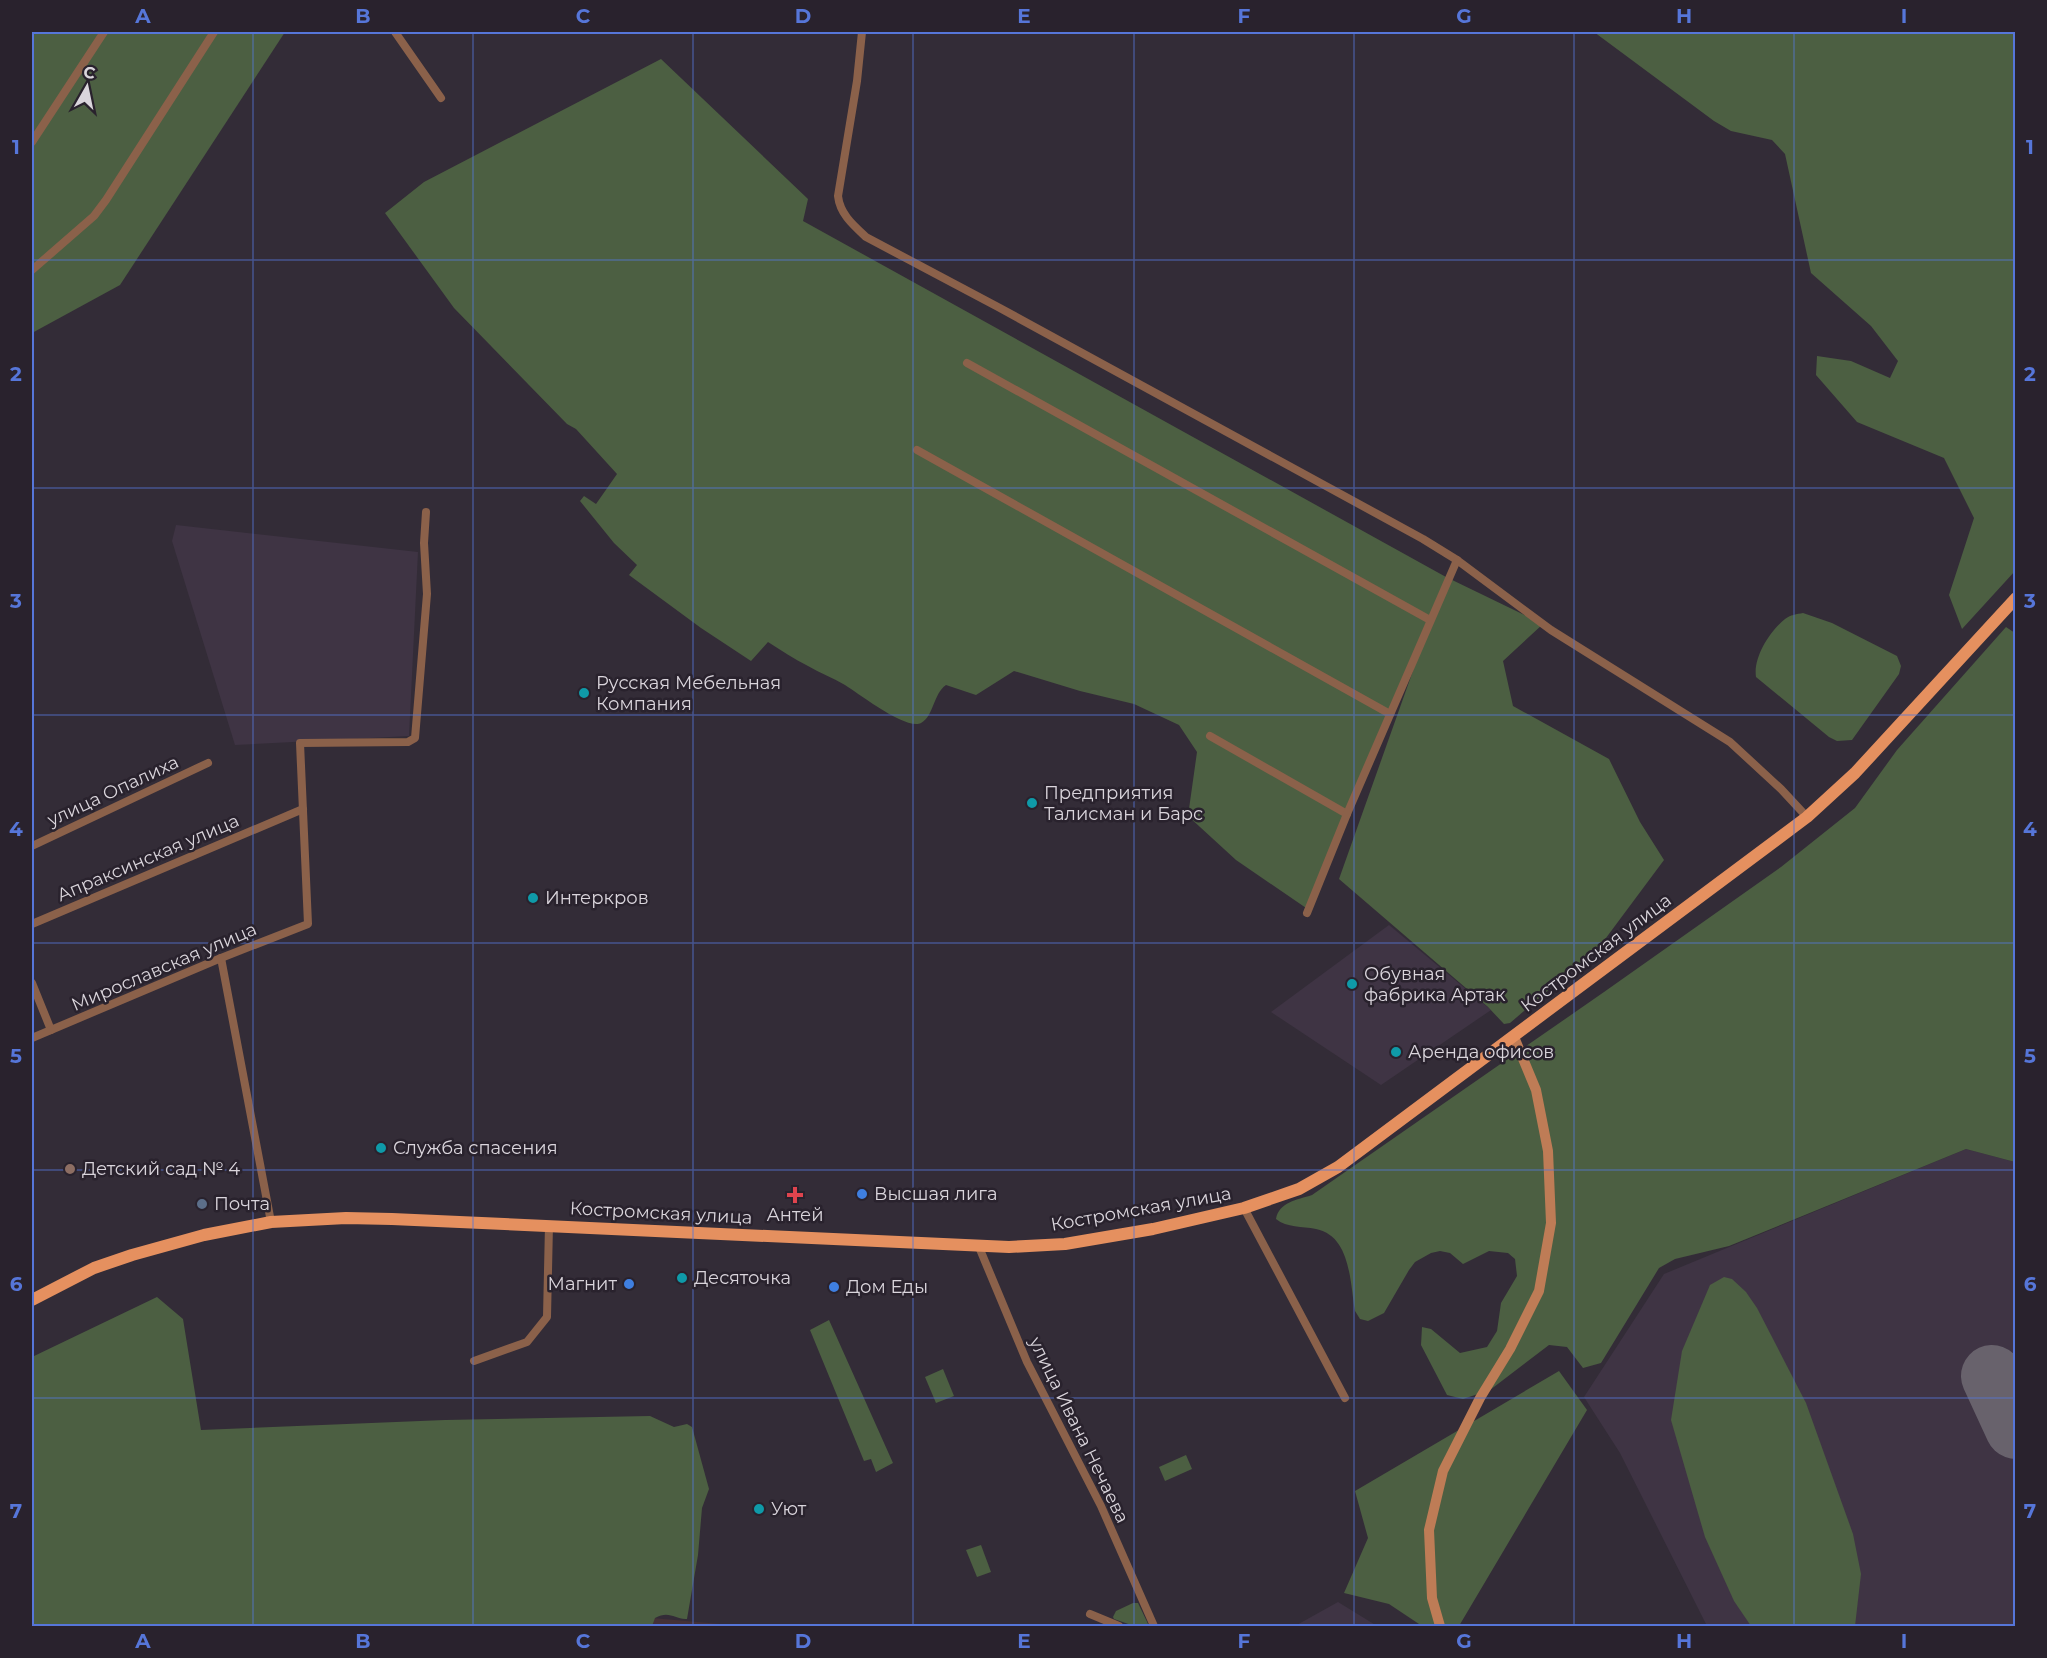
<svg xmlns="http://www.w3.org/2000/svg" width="2047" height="1658" viewBox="0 0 2047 1658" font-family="Montserrat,sans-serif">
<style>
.built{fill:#3f3444}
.education{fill:#443137}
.green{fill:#4c5f42}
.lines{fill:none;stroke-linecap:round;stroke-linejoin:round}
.runway{stroke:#68626c;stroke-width:62}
.street{stroke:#8b614a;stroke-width:8}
.secondary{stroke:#be7c56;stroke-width:10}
.primary{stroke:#e5905f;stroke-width:12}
.grid{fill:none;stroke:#5676d9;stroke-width:1.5;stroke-opacity:0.55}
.culture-dot{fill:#0f9aa8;stroke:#29222d;stroke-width:2}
.education-dot{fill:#8d6e63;stroke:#29222d;stroke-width:2}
.shop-dot{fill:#3f7fe0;stroke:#29222d;stroke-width:2}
.health-dot{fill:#e0444e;stroke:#29222d;stroke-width:2}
.service-dot{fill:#5c6f8a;stroke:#29222d;stroke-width:2}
.labels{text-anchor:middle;stroke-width:5;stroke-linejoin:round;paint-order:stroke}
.poi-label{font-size:18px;fill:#dad5dc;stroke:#29222d;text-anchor:start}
.street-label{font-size:18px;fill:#dad5dc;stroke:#29222d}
.neatline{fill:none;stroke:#5676d9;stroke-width:2}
.grid-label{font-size:20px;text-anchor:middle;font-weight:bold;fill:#5676d9}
</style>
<rect width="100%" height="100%" fill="#332c37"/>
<!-- built -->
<g class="built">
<polygon points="176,525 418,552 409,736 235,745 172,541"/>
<polygon points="1389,925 1491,1010 1381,1085 1271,1012"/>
<polygon points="1966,1149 2015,1162 2015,1626 1707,1626 1620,1453 1584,1397 1664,1274"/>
<polygon points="1338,1602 1377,1626 1295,1626"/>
</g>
<!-- education -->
<polygon class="education" points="641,1617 720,1624 721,1626 640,1626"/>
<!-- green -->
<g class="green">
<polygon points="32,32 285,32 120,285 32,333"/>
<polygon points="1594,32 2015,32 2015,571 1962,629 1949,595 1974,518 1944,458 1857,422 1816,375 1817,356 1851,361 1890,378 1898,361 1871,326 1811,273 1785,154 1772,140 1731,131 1714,121"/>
<path d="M661,59L808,199L803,221L1446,577L1543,624L1503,661L1513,706L1609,759L1640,822L1664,860L1600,946L1510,1023L1504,1024L1488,1007L1339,879L1441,592L1309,910L1236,860L1188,816L1197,752L1179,725L1134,704L1080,691L1014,671L976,695L946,685C933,694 934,716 921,723C907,731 858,693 845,685C833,678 820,673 808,666C794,659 781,650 768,642L751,661L701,628L629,575L637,565L614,543L580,501L584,496L596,504L617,474L576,429L567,424L454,308L385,213L424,182Z"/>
<path d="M1803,613L1832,623L1897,656L1901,666L1899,674L1852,740L1837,741L1829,737L1756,677C1753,657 1770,631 1785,619C1790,615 1797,614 1803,613Z"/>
<path d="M2006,627L2015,633V1162L1966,1149L1729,1246L1675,1259L1659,1268L1601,1363L1583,1368L1567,1347L1549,1345L1490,1390L1463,1399L1447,1395L1421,1345L1422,1327L1431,1329L1460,1353L1487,1347L1497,1331L1501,1303L1517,1276L1515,1259L1508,1253L1489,1251L1463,1264L1450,1253L1440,1251L1431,1253L1415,1262L1409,1270L1384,1313L1368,1321L1360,1319L1355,1311C1350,1283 1351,1236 1316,1229C1302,1226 1287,1228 1276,1219C1279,1202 1297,1200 1312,1195L1604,992L1781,867L1855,808L1897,750Z"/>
<polygon points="1724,1277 1732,1279 1746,1292 1757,1308 1806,1403 1853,1534 1861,1574 1855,1626 1751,1626 1734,1601 1705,1537 1671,1420 1682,1351 1710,1285"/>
<path d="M157,1297L183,1319L201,1430L445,1420L650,1416L674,1427L687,1424L692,1427L709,1489L702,1508L698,1555L687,1619C675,1620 670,1610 655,1618L652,1626H32V1357Z"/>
<polygon points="829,1320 893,1463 876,1472 871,1459 864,1461 810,1330"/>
<polygon points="943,1369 954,1396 936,1403 925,1377"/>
<polygon points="1559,1371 1587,1410 1459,1626 1422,1626 1389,1604 1344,1593 1368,1538 1355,1491"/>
<polygon points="1186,1455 1192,1469 1165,1481 1159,1467"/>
<polygon points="981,1545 991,1572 977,1577 966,1550"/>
<polygon points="1133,1603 1138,1603 1149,1626 1134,1626 1114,1619 1113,1617 1116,1611"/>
</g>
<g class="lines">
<!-- runway -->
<polyline class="runway" points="1992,1376 2016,1428"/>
<!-- street -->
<g class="street">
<polyline points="395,32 441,98"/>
<path d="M862,32L857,81L838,196C840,214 853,225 866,237L998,307L1423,539L1457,560L1551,630L1730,742L1781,789L1807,817"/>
<polyline points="32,142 104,32"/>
<polyline points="32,270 94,216 106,200 214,32"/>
<polyline points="967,363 1430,620"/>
<polyline points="917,450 1390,714"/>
<polyline points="1210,736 1347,814"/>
<polyline points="32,846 208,763"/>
<polyline points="1307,913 1347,814 1457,560"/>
<polyline points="32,924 303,809"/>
<polyline points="221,958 271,1222"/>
<polyline points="32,983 51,1030"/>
<polyline points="32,1038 221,958 308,924 300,743 408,742 415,738 427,594 424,543 426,512"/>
<polyline points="1244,1208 1345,1398"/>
<polyline points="979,1247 1027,1362 1101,1506 1154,1626"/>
<polyline points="474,1361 527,1342 547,1317 549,1225"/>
<polyline points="1090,1614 1119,1626"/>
</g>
<!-- secondary -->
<polyline class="secondary" points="1440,1626 1432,1598 1429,1530 1443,1471 1480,1398 1510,1349 1539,1291 1551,1223 1548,1151 1536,1090 1514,1037"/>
<!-- primary -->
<polyline class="primary" points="32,1300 94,1268 132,1255 204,1235 271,1222 346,1218 392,1219 1009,1247 1065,1244 1153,1229 1244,1208 1299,1189 1338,1167 1807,817 1855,773 2016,598"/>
</g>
<!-- grid -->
<path class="grid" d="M253,32V1626M473,32V1626M693,32V1626M913,32V1626M1134,32V1626M1354,32V1626M1574,32V1626M1794,32V1626M32,260H2016M32,488H2016M32,715H2016M32,943H2016M32,1170H2016M32,1398H2016"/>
<!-- markers -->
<g class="culture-dot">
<circle cx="584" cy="693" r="6"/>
<circle cx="1032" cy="803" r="6"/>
<circle cx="533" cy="898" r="6"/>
<circle cx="1352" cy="984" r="6"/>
<circle cx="1396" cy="1052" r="6"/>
<circle cx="381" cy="1148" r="6"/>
<circle cx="682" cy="1278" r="6"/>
<circle cx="759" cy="1509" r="6"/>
</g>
<circle class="education-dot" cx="70" cy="1169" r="6"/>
<g class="shop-dot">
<circle cx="862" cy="1194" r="6"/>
<circle cx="629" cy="1284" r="6"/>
<circle cx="834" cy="1287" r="6"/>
</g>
<path class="health-dot" d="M792 1186h6v6h6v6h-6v6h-6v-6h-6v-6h6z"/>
<circle class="service-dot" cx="202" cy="1204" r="6"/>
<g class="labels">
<!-- poi labels -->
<g class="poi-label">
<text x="596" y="689">Русская Мебельная<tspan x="596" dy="21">Компания</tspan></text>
<text x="1044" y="799">Предприятия<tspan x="1044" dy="21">Талисман и Барс</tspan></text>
<text x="545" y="904">Интеркров</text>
<text x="1364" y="980">Обувная<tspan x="1364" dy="21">фабрика Артак</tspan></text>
<text x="1408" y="1058">Аренда офисов</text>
<text x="393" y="1154">Служба спасения</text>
<text x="82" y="1175">Детский сад № 4</text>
<text x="874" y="1200">Высшая лига</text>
<text x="214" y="1210">Почта</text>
<text x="795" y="1221" text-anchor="middle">Антей</text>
<text x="694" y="1284">Десяточка</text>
<text x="617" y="1290" text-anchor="end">Магнит</text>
<text x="846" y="1293">Дом Еды</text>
<text x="771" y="1515">Уют</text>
</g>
<!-- street labels -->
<g class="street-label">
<text transform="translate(113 791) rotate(-25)" y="6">улица Опалиха</text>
<text transform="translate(148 858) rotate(-23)" y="6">Апраксинская улица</text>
<text transform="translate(1596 953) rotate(-37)" y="6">Костромская улица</text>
<text transform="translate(164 967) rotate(-23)" y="6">Мирославская улица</text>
<text transform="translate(1141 1209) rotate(-10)" y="6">Костромская улица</text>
<text transform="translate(661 1213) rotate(3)" y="6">Костромская улица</text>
<text transform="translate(1079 1430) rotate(64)" y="6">улица Ивана Нечаева</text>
</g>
</g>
<!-- border -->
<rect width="2047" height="1658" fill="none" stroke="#29222d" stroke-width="66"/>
<!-- north arrow -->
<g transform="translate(87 87) rotate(9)" stroke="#29222d" stroke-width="4.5" paint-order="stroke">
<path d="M0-4.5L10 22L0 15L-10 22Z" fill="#dad5dc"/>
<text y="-9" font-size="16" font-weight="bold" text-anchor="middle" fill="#dad5dc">С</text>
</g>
<rect x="33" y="33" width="1981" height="1592" class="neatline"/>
<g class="grid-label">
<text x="143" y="23">A</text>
<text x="363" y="23">B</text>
<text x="583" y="23">C</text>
<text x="803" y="23">D</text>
<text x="1024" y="23">E</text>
<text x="1244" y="23">F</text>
<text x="1464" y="23">G</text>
<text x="1684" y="23">H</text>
<text x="1904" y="23">I</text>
<text x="16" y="154">1</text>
<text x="2030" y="154">1</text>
<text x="16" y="381">2</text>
<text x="2030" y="381">2</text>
<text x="16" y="608">3</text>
<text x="2030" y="608">3</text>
<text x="16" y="836">4</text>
<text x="2030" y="836">4</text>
<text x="16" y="1063">5</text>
<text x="2030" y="1063">5</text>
<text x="16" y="1291">6</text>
<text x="2030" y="1291">6</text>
<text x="16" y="1518">7</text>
<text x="2030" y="1518">7</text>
<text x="143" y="1648">A</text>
<text x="363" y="1648">B</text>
<text x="583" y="1648">C</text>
<text x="803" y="1648">D</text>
<text x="1024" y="1648">E</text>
<text x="1244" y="1648">F</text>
<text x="1464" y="1648">G</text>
<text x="1684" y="1648">H</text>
<text x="1904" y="1648">I</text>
</g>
</svg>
